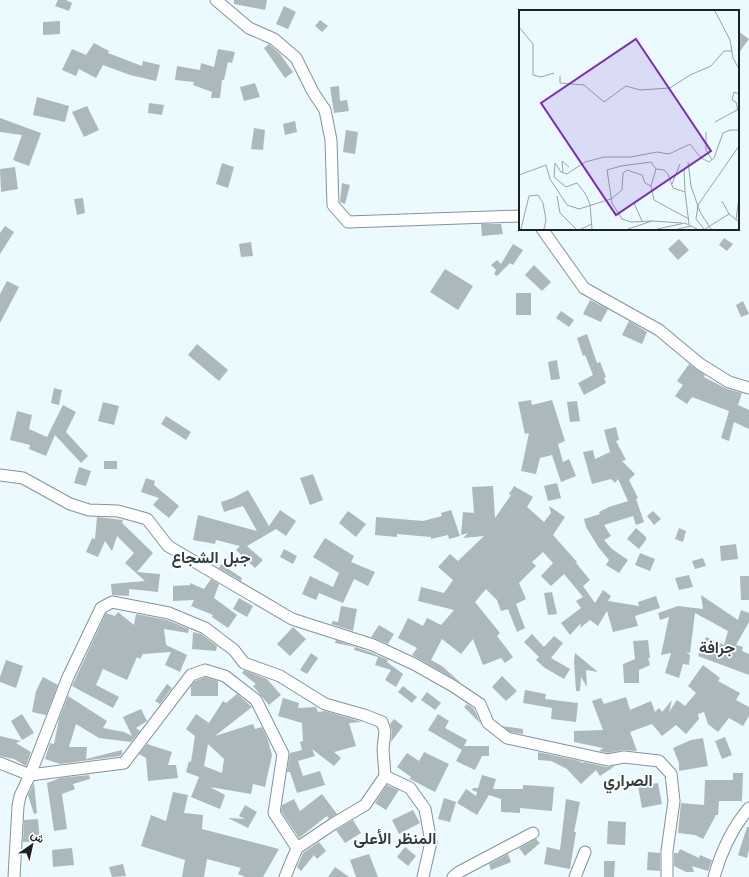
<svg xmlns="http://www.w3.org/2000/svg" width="749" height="877" viewBox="0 0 749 877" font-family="Quicksand,Vazirmatn,sans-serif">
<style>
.building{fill:#abb9bd;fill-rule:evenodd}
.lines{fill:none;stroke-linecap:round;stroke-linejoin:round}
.street-casing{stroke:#859397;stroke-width:13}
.street{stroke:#fff;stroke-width:11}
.labels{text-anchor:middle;stroke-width:3.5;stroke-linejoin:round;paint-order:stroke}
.district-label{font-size:16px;font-weight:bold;fill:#303c3f;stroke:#fff}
.inset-road{fill:none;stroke:#98a4a6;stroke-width:1}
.view{fill:#7b2cbf;fill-opacity:0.15;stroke:#7b2cbf;stroke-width:2}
.inset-edge{fill:none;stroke:#1c2223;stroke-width:2}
</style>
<rect width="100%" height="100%" fill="#ebfafe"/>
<!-- building -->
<g class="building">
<polygon points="58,0 66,0 72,3 69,11 55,6"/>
<polygon points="234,0 267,0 265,10 234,4"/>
<polygon points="284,6 296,12 288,29 276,24"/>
<polygon points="320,20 328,26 322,32 315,26"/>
<polygon points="60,21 60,34 43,35 43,22"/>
<polygon points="738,31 749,39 738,54"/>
<polygon points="94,43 109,51 108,53 142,66 143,61 160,65 156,81 130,75 103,65 96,78 79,69 76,76 62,70 72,49 86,55"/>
<polygon points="269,44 280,54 293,72 285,78 264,48"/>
<polygon points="218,49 235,52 232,63 228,62 224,80 222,80 220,98 211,98 212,92 193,85 194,82 175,80 177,66 200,70 201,63 214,67"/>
<polygon points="255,83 260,97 244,101 240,87"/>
<polygon points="339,86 340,101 347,100 349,111 334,113 330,87"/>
<polygon points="37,97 69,106 65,122 33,115"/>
<polygon points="149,103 164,105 162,115 148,113"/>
<polygon points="87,106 99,130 84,137 72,112"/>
<polygon points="0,118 41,133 29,166 13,160 22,135 0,132"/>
<polygon points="295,121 297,132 285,135 283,124"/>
<polygon points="254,128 265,130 263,150 251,149"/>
<polygon points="346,130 358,132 355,154 343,152"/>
<polygon points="222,163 234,167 228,188 216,184"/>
<polygon points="15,167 18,189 1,192 0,169"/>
<polygon points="342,183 350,185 345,204 340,202"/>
<polygon points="83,198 85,213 77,215 74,199"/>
<polygon points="481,224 501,224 503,234 482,236"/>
<polygon points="5,226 14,232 0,254 0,233"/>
<polygon points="724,238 733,244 727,251 719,245"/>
<polygon points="679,239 689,250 678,260 668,249"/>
<polygon points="251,242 253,256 241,257 239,244"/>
<polygon points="513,244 523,250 513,265 510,263 497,276 494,274 496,270 491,265 497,260 501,264"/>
<polygon points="534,265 551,282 542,291 525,275"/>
<polygon points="445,269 473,286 458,310 430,292"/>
<polygon points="7,281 19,287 0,323 0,294"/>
<rect x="516" y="293" width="15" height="22"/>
<polygon points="590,300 608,309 601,322 583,314"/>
<polygon points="743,301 749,314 741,317 736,305"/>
<polygon points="561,311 574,320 569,327 556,318"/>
<polygon points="629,321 647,332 642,344 622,335"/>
<polygon points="587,334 597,363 600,362 606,377 604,378 606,383 584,395 578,383 593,375 585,355 583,356 577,338"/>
<polygon points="197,344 228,370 219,381 188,355"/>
<polygon points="557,360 560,379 551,380 548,362"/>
<polygon points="689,364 705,375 704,377 727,389 742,393 738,405 749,410 749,429 734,422 729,441 721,438 729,411 692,397 687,404 675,396 683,385 677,381"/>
<polygon points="54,388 62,390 59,405 51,403"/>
<polygon points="531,400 532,405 552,400 565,441 558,444 563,462 569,459 576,476 561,482 552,455 540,458 536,474 521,471 529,433 525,434 518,402"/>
<polygon points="577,401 580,421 570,422 567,402"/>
<polygon points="103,402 119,406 114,425 98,421"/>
<polygon points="63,405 76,412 66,432 88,456 81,463 55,435 46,456 29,449 30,445 10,440 17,411 32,415 29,429 47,437"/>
<polygon points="166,416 191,432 186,440 161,424"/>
<polygon points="616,427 619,440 616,441 626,460 622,461 635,474 629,480 638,498 636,499 644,522 636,525 633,516 604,525 611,536 604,540 612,549 628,560 619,573 606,565 609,560 599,548 586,527 584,519 600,514 599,512 609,507 628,501 618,479 615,483 611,479 592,484 583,452 593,450 595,459 610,452 604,430"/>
<rect x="104" y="461" width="13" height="8"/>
<polygon points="79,467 91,471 86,486 74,483"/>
<polygon points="313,474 323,500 310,505 300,478"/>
<polygon points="146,478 155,481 154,485 179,506 169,518 153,505 159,498 141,492"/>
<polygon points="557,483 561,498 548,501 544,486"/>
<polygon points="493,486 495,518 511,495 509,494 514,486 533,497 527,507 544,522 551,513 549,506 565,517 553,535 577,562 576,563 590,580 583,586 595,603 603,590 611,596 608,601 639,606 638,602 656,596 660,608 635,616 638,626 613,632 607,611 598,626 590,620 580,628 581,623 570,635 561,623 581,608 576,601 583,597 564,574 551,586 541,576 553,563 543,552 532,562 536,566 519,583 526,599 516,604 525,628 517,632 508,609 501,611 497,600 486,589 475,602 500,633 497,636 513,657 505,663 501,658 483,665 473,639 461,654 442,639 431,660 442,666 461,683 412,655 417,648 398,638 408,618 423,626 427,618 441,625 454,610 418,601 421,587 444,593 453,580 438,567 450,554 458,561 484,536 463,538 468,533 461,535 463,512 474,513 472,487"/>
<polygon points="248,490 269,526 280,510 296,521 286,536 276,529 247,546 263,560 255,568 236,550 240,546 216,540 215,544 193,540 198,515 257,531 243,506 224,512 221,502 233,498"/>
<polygon points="451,510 460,536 449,539 448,535 431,539 431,537 397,534 397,537 375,535 376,517 423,521 442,516 441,513"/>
<polygon points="348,511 366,524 356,537 339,523"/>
<polygon points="653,511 661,519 654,525 647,516"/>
<polygon points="97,517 123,520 122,523 153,553 137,572 160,574 158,592 129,589 129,596 112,595 111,584 145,581 125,563 134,553 117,536 112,551 105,541 98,557 86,552 92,538 95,539"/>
<polygon points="636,528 646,537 646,540 639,549 627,539"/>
<polygon points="679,528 686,531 683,542 675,539"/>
<polygon points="325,538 354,556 351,562 375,572 368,586 354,579 343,603 319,593 316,600 302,594 310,576 333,587 339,573 313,557"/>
<polygon points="736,544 738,559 721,561 720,546"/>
<polygon points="284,549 297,556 293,564 280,557"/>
<polygon points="640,553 655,559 650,571 635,565"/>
<polygon points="703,558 706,566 695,569 692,561"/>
<polygon points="221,564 242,578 241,581 219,568"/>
<polygon points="689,575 693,587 679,590 675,578"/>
<polygon points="740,576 749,576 749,600 741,600"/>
<polygon points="211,579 219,584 214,598 237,615 228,628 212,617 213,615 191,606 194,600 173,601 173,586 190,585 190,583 204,589"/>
<polygon points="552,592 557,614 548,615 544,593"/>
<polygon points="701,595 738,620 741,610 749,613 749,622 736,645 743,647 742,651 749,654 749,675 698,656 706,637 724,645 728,631 695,613 690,653 686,652 690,655 689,665 683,664 679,678 665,673 671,653 661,655 669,617 660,620 658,613 678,606 703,609"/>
<polygon points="239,598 253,606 247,617 233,609"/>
<polygon points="341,606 357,609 353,631 331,624 333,621 338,622"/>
<polygon points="118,612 134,625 136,614 167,620 189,629 188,633 164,629 166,645 187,655 180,672 165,665 171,652 143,654 140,659 137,657 127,680 103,669 96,685 119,697 113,708 72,686 106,613 115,616"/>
<polygon points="379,625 394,634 388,644 371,637"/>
<polygon points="293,627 306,639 290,656 277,644"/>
<polygon points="193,632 201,634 217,646 216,651 192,649"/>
<polygon points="532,634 544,647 554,636 563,643 551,658 570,669 564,679 545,668 536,660 539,657 524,642"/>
<polygon points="336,640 370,652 388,660 387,662 403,674 396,687 385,680 391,670 375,665 378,657 354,650 355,647 335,643"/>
<polygon points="648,640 650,658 648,658 650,665 639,670 639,683 624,683 623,664 635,659 633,641"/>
<polygon points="311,653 318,658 307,674 300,670"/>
<polygon points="575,653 598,672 586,670 587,687 581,677 580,691 576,691 574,661"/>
<polygon points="6,660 23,666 16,688 0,682 0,677"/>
<polygon points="703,665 720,678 718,681 740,693 736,700 749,707 749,716 743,726 729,718 718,732 708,724 704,712 698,714 699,719 686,734 676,725 662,736 652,724 630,732 637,751 623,750 608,753 599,751 603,748 574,742 574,731 603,730 592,701 601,698 604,704 626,697 630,710 651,701 655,712 659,708 662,712 672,700 669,712 677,700 685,706 696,693 688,686"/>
<polygon points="244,670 267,679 281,695 269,705 253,686 256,684 242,673"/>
<polygon points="502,676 517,691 506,701 492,687"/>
<polygon points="43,677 58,685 46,715 32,712 36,691"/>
<polygon points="205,677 218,681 218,696 191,696 191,686 195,681"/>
<polygon points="167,684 172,688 160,704 155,701"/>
<polygon points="403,686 417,697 412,703 398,692"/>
<polygon points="525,690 546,694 545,699 578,703 576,722 551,719 552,708 523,703"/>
<polygon points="427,692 441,703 435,710 421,700"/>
<path d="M237,694L252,707L215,736L253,724L255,729L262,727L268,740L272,755L265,787L253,784L251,794L210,787L225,795L220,809L191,797L199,777L186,772L189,761L191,762L195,736L186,729L196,714L209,723L223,701L226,703ZM208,744L224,759L222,773L204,766Z"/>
<polygon points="68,696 107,721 103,728 124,732 132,736 123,717 141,709 147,721 136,728 140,731 131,742 99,738 76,724 69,747 87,747 86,759 122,750 122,754 120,756 60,764 45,759 50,743 54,744 59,719"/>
<polygon points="283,698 299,703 298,708 316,707 318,712 325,711 362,722 349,723 356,746 334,752 341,758 334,766 312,749 315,756 298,761 303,776 320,771 325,785 297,793 290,772 287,772 290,753 302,750 300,742 303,741 302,723 278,716"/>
<polygon points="467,704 474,709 481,724 464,707"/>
<polygon points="22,714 34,733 22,740 11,721"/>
<polygon points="438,714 449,721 445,728 467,740 462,750 428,730"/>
<polygon points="394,719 403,726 391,742 392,731 390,724"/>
<polygon points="502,726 523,729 523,734 510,732"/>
<polygon points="0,736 21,741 16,743 31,752 26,766 14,759 0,756"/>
<polygon points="725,737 732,755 722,759 715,741"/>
<polygon points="703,738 708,766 679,771 679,763 673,748 691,740"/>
<polygon points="147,744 172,752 168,765 176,765 178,778 148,781 146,758 139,754"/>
<polygon points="464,746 489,746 489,756 482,756 475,770 456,761"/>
<polygon points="424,752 449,764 435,792 410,779 411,777 397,767 407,753 419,761"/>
<polygon points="538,752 580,761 582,763 584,762 607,767 615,766 600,776 596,770 581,784 567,769 551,761 538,760"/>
<polygon points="733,773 743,773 742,801 719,801 718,815 716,815 703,839 695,835 678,833 681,803 704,805 705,780 733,780"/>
<polygon points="89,775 90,779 73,784 75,789 62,794 67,829 54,831 47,783 60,778"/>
<polygon points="482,775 496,779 493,789 523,789 523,785 554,787 552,811 520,808 520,813 501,812 501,799 489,795 477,815 457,803 466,789 476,796 477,792 472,790 473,788 478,788"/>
<polygon points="34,783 37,813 34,814 28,795"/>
<polygon points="658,783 662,804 642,808 638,786"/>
<polygon points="387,785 399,790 386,810 375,803"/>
<polygon points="173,792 188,795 184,813 203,815 202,829 279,849 263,877 245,877 238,874 241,868 207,859 204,877 182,877 185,860 141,846 151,815 166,821"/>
<polygon points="322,794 337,814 329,819 327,816 299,838 281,811 282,805 294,799 300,811"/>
<polygon points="444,798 456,802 450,822 438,819"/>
<polygon points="566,799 580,802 574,832 576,832 570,869 544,864 547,847 560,850"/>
<polygon points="245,805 257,812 248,828 228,818 245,819 239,816"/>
<polygon points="413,810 420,823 399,834 392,820"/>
<polygon points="38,819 40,841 23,842 24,820"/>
<polygon points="353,820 361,833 345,843 336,830"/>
<polygon points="608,821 626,822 625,845 607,844"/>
<polygon points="747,827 749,827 749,850 747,858 738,855"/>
<polygon points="536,839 540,843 525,856 519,848"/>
<polygon points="319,842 326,851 317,859 314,855 301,871 297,867 303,853"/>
<polygon points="405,847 416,856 408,866 397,857"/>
<polygon points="72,848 74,865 53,867 52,850"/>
<polygon points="680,849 699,858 700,855 712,860 708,871 692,866 694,872 686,872 674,866 674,853 678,853"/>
<polygon points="648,852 660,853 660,871 647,870"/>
<polygon points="369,854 378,877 356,877 350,860"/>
<polygon points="508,854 511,862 491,870 489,864"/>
<polygon points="604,861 615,861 614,877 604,877"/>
<polygon points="123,864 126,876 112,877 109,867"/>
<polygon points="335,867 349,877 328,877"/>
</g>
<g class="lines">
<!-- street casing -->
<g class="street-casing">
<g id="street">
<polyline points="216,0 249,28 274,39 296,58 313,92 325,110 331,140 333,205 348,222 520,216"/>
<polyline points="542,229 584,288 659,330 700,364 729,382 749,388"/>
<polyline points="0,475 23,478 70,504 89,510 118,511 147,519 168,546 292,619 373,645 414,664 453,686 480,704 488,723 507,738 608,760 624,757 659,761 671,774 674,801 667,851 667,877"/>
<polyline points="0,763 30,775 124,763 191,675 205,670 225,676 256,700 283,754 274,813 297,848"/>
<polyline points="385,776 410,788 425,809 431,842 423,877"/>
<polyline points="14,877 18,806 20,796 30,775 68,677 101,608 112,602 169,613 205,628 234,650 244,663 280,676 325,704 364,715 382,722 385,731 383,749 385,776 365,805 333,824 297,848 285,877"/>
<polyline points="453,877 459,872 533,833"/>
<polyline points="575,877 585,852"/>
<path d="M714,877C721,852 732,828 749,808"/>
</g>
</g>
<!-- street -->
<use href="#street" class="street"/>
</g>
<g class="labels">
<!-- district labels -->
<g class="district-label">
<text x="211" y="563">جبل الشجاع</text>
<text x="717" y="653">جرافة</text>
<text x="628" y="786">الصراري</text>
<text x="395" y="844">المنظر الأعلى</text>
</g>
</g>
<!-- overview -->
<g transform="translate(519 10)">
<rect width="220" height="220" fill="#ebfafe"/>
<path class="inset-road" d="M196,1L211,30L214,48L220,59M0,17L14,34V65L22,67L35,63M41,66V73L65,75L85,92L107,76L121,80L151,78L171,65L192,56L205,41H213M220,84L215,82L213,90L217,92L220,105M196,112L218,100M187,122V140L193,150M169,152L172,176L181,202L192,219M36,153L42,162L48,164L66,152L85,147H112L138,142L150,144L171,134L182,148L190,152L195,148L204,123L211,120H220M36,153L35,167L47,177L58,173L66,183L71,194L73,219M137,159L145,160L149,164L154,178L166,182L170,214M165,160L166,182M44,162L43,151L50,157M0,165L27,155L31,169L48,195L60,199L92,189L103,180L104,163L108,160L123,165L126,173L132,176M153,174L161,154M38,186L41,203L57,219M203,191L210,204L220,212M115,193L123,211M217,210L220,187M133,211L112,212L103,209L93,193L88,160L102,156L132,152L137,159L132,176L135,190L170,209M2,219L10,186L19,185L24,193L27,210L25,219M62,219L73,214M109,219L133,211L163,213M138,219L166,213L178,219M159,219L172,216M185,219L177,209L179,195L220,136M186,219L210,204"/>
<path class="view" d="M117,29L192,141L97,205L22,93Z"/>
<rect width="220" height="220" class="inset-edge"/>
</g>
<!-- north arrow -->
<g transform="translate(32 845) rotate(34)" stroke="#ffffff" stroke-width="3" paint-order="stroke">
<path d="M0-3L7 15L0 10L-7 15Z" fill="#1c2223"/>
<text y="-6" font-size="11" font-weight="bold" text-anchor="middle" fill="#1c2223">ش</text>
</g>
</svg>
